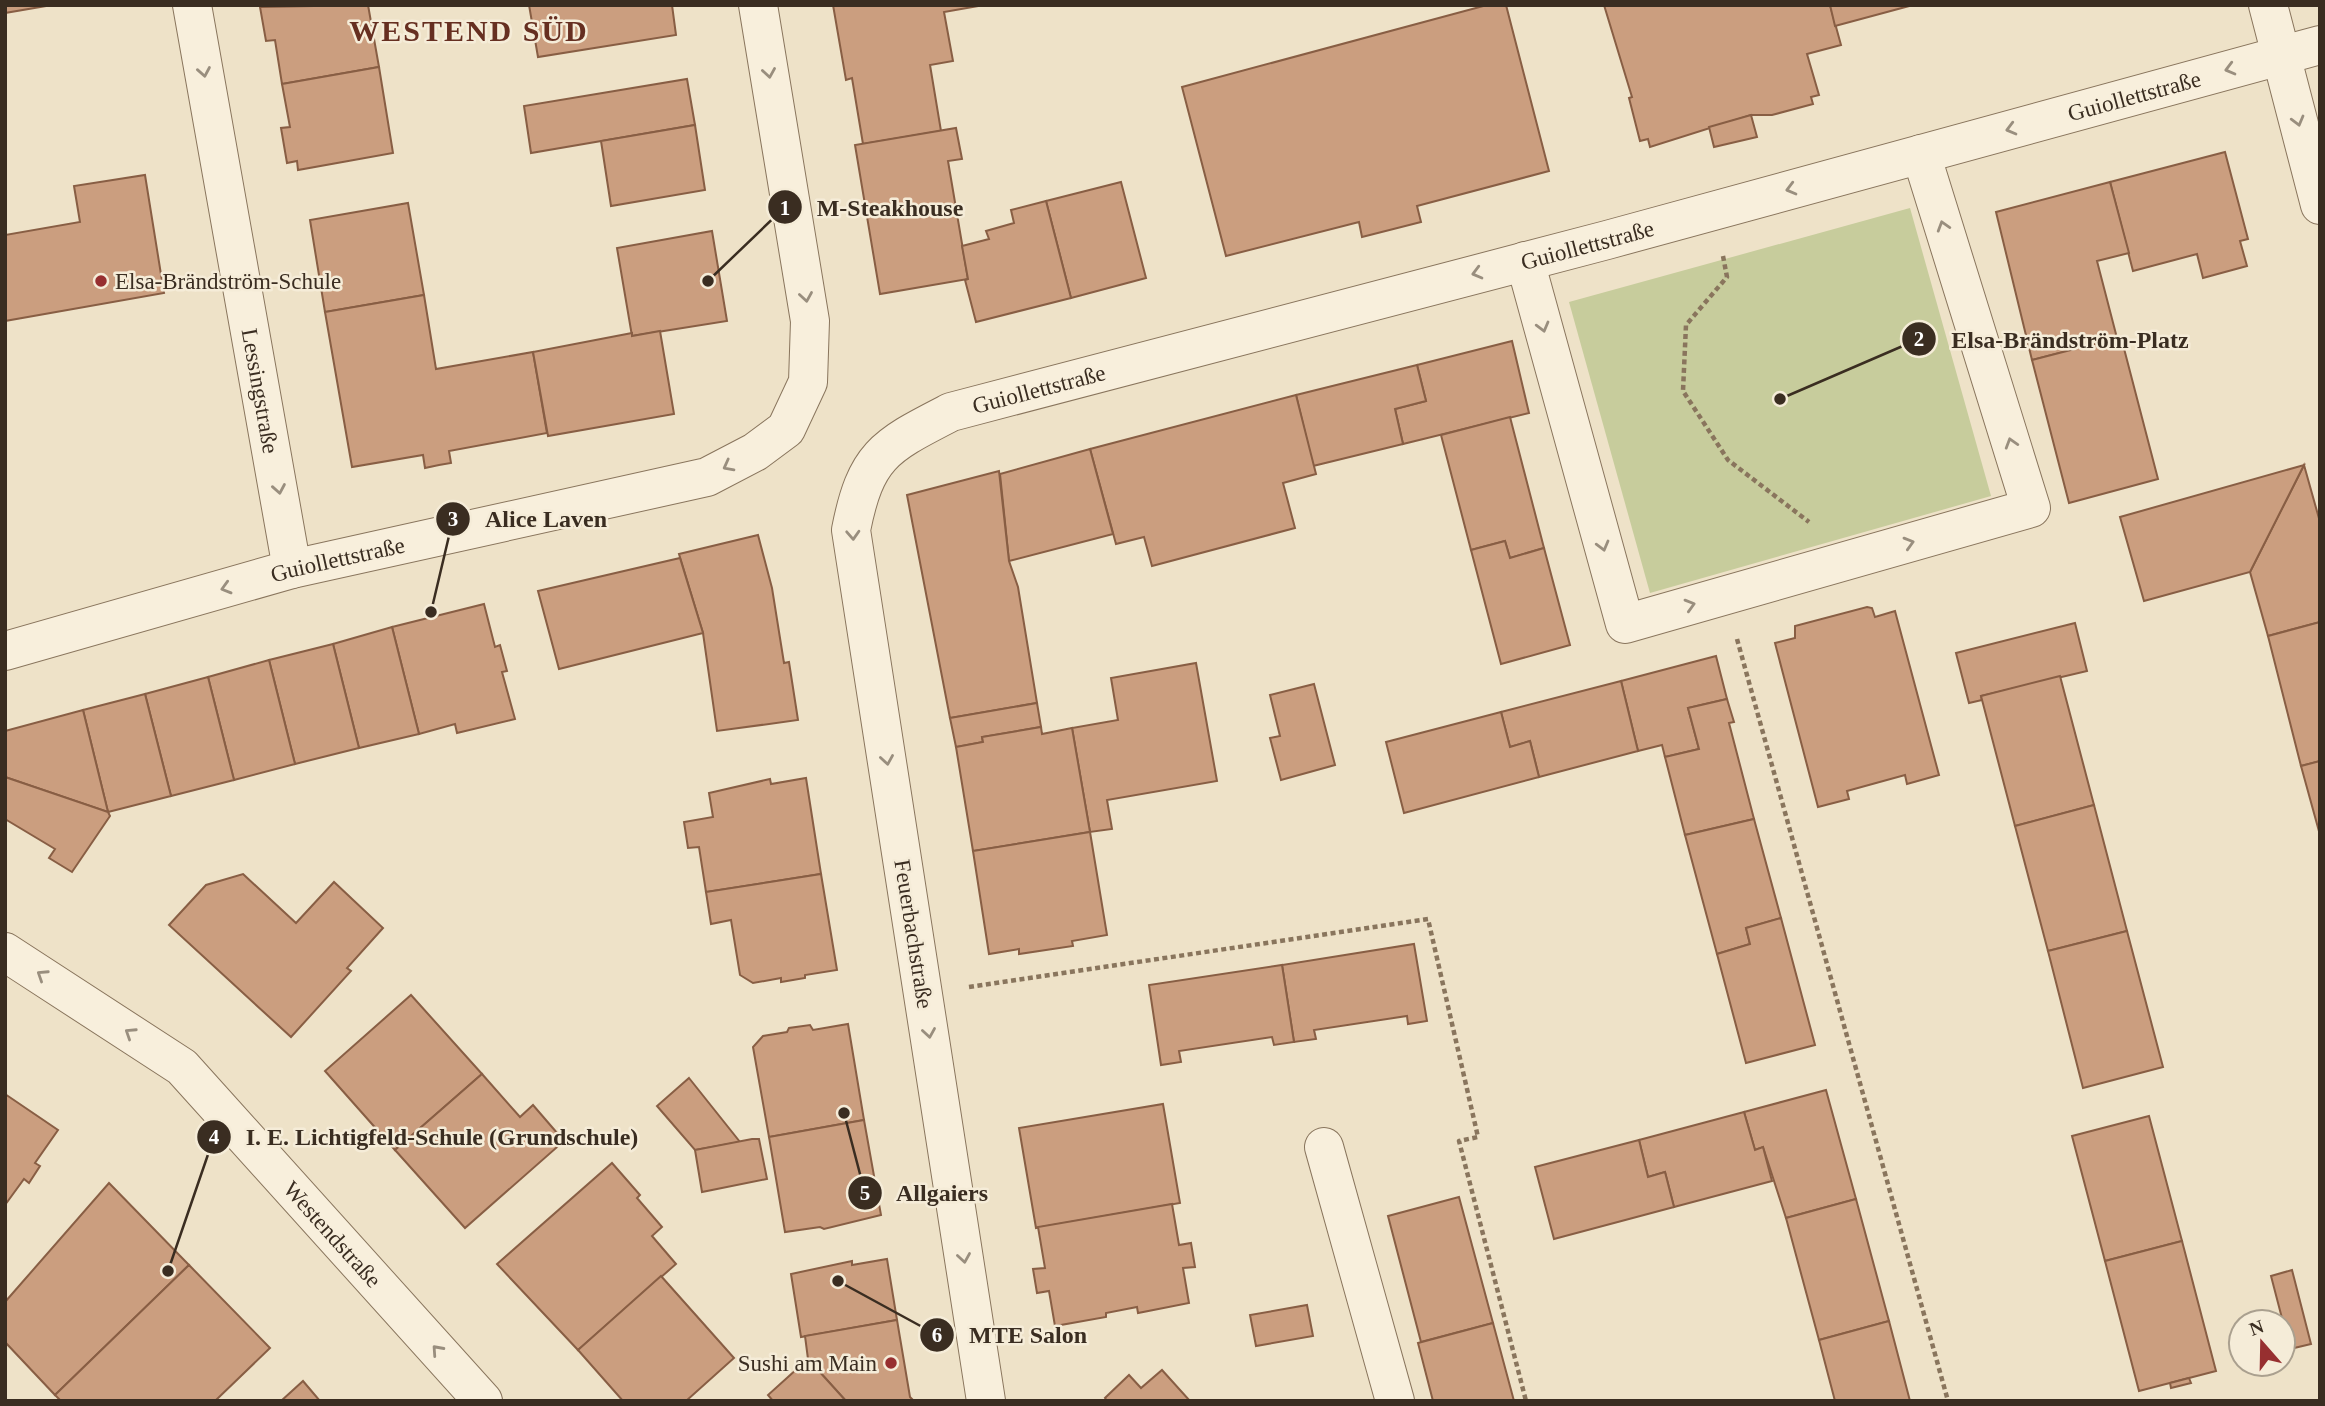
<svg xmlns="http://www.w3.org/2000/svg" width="2325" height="1406" viewBox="0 0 2325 1406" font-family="Georgia,serif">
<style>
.green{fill:#c7cc9c}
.building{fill:#cb9e7f;stroke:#885e44;stroke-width:2}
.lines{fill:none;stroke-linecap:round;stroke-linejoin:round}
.minor-casing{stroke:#89755d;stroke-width:40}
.path{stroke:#89755d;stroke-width:4.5;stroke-dasharray:5 3.5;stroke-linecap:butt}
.minor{stroke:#f8efdc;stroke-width:38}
.oneway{stroke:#998e7e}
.poi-dot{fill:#972f30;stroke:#f5ecd8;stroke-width:2.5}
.labels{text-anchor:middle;stroke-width:5;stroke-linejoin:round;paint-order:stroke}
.street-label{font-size:23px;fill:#3a2d21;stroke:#f5ecd8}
.poi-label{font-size:23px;fill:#3a2d21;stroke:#f5ecd8;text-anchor:start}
.district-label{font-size:30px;font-weight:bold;letter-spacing:2px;fill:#662f21;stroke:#f5ecd8}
.leader{fill:none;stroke:#3a2d21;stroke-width:2.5}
.callout-dot{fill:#3a2d21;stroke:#f5ecd8;stroke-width:2.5}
.mark-label{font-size:21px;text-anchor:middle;font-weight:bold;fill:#fff}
.callout-label{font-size:24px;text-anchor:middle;font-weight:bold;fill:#3a2d21;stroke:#f5ecd8;stroke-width:5;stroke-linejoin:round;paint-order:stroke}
</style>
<rect width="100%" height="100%" fill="#eee2c8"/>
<!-- green -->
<polygon class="green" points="1910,208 1991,496 1650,593 1569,302"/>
<!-- building -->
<g class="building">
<polygon points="5,5 52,5 5,13"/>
<polygon points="368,5 379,67 282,84 275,40 266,41 260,7"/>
<polygon points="529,5 672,5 676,35 538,57"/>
<polygon points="833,5 984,5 944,12 953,61 930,65 941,131 863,144 852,78 846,80"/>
<polygon points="1487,5 1506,5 1549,171 1417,206 1421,222 1362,237 1359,222 1226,256 1182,87"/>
<polygon points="1604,5 1830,5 1841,45 1807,54 1819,95 1811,97 1813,104 1772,115 1751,115 1650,147 1648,139 1640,141 1629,98 1632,97"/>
<polygon points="1830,5 1913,5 1835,26"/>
<polygon points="379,67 393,153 298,170 297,161 287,163 281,128 290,127 282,84"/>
<polygon points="687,79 695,125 531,153 524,106"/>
<polygon points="1751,115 1757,137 1714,147 1709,127"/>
<polygon points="695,125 705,190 611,206 601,141"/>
<polygon points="956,128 962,159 948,161 968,279 880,294 855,145"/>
<polygon points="2225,152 2248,239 2240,241 2247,266 2203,278 2197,254 2133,271 2110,182"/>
<polygon points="145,175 164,293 5,321 5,235 80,222 74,186"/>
<polygon points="1121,182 1146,278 1071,298 1046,201"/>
<polygon points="2110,182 2129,253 2097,261 2117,338 2032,360 1996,212"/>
<polygon points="1046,201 1071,298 976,322 965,280 968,279 962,246 989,239 986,231 1014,223 1011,210"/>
<polygon points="408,203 424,295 325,312 310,220"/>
<polygon points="712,231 727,321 632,336 617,248"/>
<polygon points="424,295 436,369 533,352 547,433 449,451 451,463 439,465 425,468 423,455 352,467 325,312"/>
<polygon points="660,331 674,414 548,436 533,352 632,333 632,336"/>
<polygon points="2121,337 2158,479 2069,503 2032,360"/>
<polygon points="1512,341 1529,413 1403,444 1395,409 1426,401 1417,365"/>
<polygon points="1417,365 1426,401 1395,409 1403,444 1313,466 1296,395"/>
<polygon points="1296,395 1316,474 1283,483 1295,528 1152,566 1144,537 1116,544 1090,449"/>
<polygon points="1510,417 1544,548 1510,558 1505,541 1471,550 1441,435"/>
<polygon points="1090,449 1113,534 1009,561 1000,474"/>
<polygon points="2304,465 2320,522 2320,622 2268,636 2250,572"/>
<polygon points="2304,465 2250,572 2144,601 2120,517"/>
<polygon points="999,471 1009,561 1018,587 1037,703 950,718 907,495"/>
<polygon points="758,535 772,588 784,663 789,662 798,720 717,731 703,633 679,554"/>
<polygon points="1505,541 1510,558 1544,548 1570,645 1501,664 1471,550"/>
<polygon points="680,558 703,633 559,669 538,591"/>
<polygon points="484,604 495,647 500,645 507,671 502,672 515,719 457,733 455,724 419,734 392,627"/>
<polygon points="1867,607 1872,608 1875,617 1895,611 1939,775 1907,784 1905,775 1847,791 1849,799 1818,807 1775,643 1795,638 1795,626"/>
<polygon points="2320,622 2320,761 2301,766 2268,636"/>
<polygon points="2075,623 2087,671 1981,696 1982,700 1969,703 1956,653"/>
<polygon points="392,627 419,734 359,748 333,644"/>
<polygon points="333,644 359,748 295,764 269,660"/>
<polygon points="1716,656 1727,699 1688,708 1699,749 1665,757 1662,745 1638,751 1621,681"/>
<polygon points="269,660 295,764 234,780 208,677"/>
<polygon points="1196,663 1217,781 1107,800 1112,829 1090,832 1072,728 1118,720 1111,678"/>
<polygon points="2060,676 2094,805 2015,826 1981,696"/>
<polygon points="208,677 234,780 171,796 145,694"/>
<polygon points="1621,681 1638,751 1539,777 1530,741 1510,747 1501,712"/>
<polygon points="1314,684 1335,765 1281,780 1270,738 1280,736 1270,695"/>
<polygon points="145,694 171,796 108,812 83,710"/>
<polygon points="1727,699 1734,722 1729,723 1754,819 1685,835 1665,757 1699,749 1688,708"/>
<polygon points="1037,703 1041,727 982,737 983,742 956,747 950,718"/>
<polygon points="83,710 108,812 5,777 5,731"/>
<polygon points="1501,712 1510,747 1530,741 1539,777 1404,813 1386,742"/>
<polygon points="1041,727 1042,734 1072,728 1090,832 973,851 956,747 983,742 982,737"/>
<polygon points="2320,761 2320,835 2301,766"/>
<polygon points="5,777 108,812 110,816 72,872 49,858 55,849 5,819"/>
<polygon points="806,778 821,874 706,892 699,847 688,848 684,822 713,817 709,793 770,779 771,784"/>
<polygon points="2094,805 2127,931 2048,951 2015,826"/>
<polygon points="1754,819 1781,918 1746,928 1750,944 1717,954 1685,835"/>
<polygon points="1090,832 1107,935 1072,941 1073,946 1019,954 1019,949 989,954 973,851"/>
<polygon points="243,874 296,923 334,882 383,928 347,968 351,971 291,1037 169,925 206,885"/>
<polygon points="821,874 837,970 805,975 805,978 781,982 781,978 753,983 740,975 731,920 711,924 706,892"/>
<polygon points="1781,918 1815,1045 1746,1063 1717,954 1750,944 1746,928"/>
<polygon points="2127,931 2163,1067 2083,1088 2048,951"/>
<polygon points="1414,944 1427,1021 1408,1024 1407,1016 1314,1030 1316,1039 1294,1042 1282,965"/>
<polygon points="1282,965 1294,1042 1274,1045 1272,1037 1179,1051 1181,1062 1161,1065 1149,985"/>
<polygon points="411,995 482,1074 395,1150 325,1071"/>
<polygon points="848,1024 864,1120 769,1137 753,1047 763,1036 787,1032 789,1028 810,1025 813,1030"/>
<polygon points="482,1074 520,1117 533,1105 564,1141 465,1228 395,1150"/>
<polygon points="689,1078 740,1142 695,1150 657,1106"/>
<polygon points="1826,1090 1856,1199 1786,1218 1763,1147 1755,1150 1744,1112"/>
<polygon points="5,1094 58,1130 35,1163 40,1166 29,1183 24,1179 5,1205"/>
<polygon points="1163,1104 1180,1203 1036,1228 1019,1128"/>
<polygon points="1744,1112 1755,1150 1763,1147 1772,1181 1674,1207 1665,1172 1648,1177 1639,1140"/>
<polygon points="2149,1116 2182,1241 2105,1261 2072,1136"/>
<polygon points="864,1120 881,1215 824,1229 820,1227 785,1232 769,1137"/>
<polygon points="752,1139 759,1139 767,1179 702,1192 695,1150"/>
<polygon points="1639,1140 1648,1177 1665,1172 1674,1207 1554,1239 1535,1167"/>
<polygon points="612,1163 640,1195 637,1198 662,1227 652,1236 676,1264 578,1350 497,1264"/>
<polygon points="109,1183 189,1265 55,1395 5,1342 5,1302"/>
<polygon points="1459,1197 1493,1323 1421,1342 1388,1216"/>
<polygon points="1856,1199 1889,1321 1819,1340 1786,1218"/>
<polygon points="1172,1204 1179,1245 1191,1243 1195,1267 1183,1268 1189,1303 1138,1313 1137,1307 1106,1313 1106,1317 1055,1326 1049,1291 1037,1293 1033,1269 1045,1268 1038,1227"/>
<polygon points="2182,1241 2216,1371 2139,1391 2105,1261"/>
<polygon points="887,1259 897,1320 801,1337 791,1274 852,1261 852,1265"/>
<polygon points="189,1265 270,1348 215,1401 61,1401 55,1395"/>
<polygon points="2292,1270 2311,1344 2290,1349 2271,1276"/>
<polygon points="661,1276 734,1358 686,1401 623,1401 578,1350"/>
<polygon points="1307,1305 1313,1336 1256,1346 1250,1315"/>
<polygon points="897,1320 910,1397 914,1401 846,1401 808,1359 805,1336"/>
<polygon points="1889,1321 1910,1401 1835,1401 1819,1340"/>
<polygon points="1493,1323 1514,1401 1433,1401 1418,1343"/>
<polygon points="808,1359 846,1401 773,1401 768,1395"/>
<polygon points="1162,1370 1190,1401 1107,1401 1105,1398 1129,1375 1141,1388"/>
<polygon points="2189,1378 2191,1383 2171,1388 2170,1383"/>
<polygon points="303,1381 320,1401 281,1401"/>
</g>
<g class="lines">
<!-- minor casing -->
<g class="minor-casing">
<g id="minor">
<path id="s1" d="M192,5L292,569"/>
<polyline points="2268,5 2320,205"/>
<polyline points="1525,261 1625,624 2031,508 1921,154"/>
<path id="s2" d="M5,651L292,569L707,477L755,452L786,429L808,382L810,321L758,5"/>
<path id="s3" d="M5,952L182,1067L483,1401"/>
<polyline points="1324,1147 1395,1401"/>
<path id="s4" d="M986,1401L851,530C866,454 885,446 951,412L1607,240L2320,45"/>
</g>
</g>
<!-- path -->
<g class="path">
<polyline points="1723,256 1727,277 1686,325 1683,391 1728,460 1809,522"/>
<polyline points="1737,639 1948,1401"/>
<polyline points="969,987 1428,919 1478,1137 1459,1141 1526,1401"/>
</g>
<!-- minor -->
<use href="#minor" class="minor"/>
</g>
<!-- one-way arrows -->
<defs><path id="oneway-chevron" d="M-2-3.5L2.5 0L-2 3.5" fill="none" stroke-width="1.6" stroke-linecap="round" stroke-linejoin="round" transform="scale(1.75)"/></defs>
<g class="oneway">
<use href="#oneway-chevron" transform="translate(2230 69) rotate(165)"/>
<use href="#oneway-chevron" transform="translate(204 72) rotate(80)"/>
<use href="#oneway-chevron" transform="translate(769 73) rotate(81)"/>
<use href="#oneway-chevron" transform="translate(2298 121) rotate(75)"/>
<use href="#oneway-chevron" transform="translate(2011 129) rotate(165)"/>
<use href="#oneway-chevron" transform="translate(1791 189) rotate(165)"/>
<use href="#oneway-chevron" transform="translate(1943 226) rotate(-107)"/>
<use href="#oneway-chevron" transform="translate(1477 273) rotate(165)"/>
<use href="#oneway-chevron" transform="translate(806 297) rotate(81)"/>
<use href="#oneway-chevron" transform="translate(1543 327) rotate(75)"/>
<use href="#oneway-chevron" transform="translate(2011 443) rotate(-107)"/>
<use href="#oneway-chevron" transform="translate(728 466) rotate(152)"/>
<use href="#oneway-chevron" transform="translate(279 489) rotate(80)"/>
<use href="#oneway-chevron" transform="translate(853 535) rotate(87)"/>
<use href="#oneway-chevron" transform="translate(1909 543) rotate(-16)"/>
<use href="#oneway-chevron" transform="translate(1603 546) rotate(75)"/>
<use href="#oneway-chevron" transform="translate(226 588) rotate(164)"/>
<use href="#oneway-chevron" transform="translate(1690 605) rotate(-16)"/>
<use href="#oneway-chevron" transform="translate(887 760) rotate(81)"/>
<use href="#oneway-chevron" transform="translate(42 975) rotate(-147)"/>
<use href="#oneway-chevron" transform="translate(130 1033) rotate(-147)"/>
<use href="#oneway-chevron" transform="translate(929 1033) rotate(81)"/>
<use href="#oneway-chevron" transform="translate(964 1258) rotate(81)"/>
<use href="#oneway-chevron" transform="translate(437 1350) rotate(-132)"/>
</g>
<!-- markers -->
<g class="poi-dot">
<circle cx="101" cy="281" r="7"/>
<circle cx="891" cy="1363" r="7"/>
</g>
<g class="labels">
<!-- street labels -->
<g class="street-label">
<text dy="8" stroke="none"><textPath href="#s4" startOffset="2270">Guiollettstraße</textPath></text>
<text dy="8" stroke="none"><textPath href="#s4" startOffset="1703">Guiollettstraße</textPath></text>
<text dy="8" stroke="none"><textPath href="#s4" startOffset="1136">Guiollettstraße</textPath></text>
<text dy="8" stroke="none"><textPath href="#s1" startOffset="392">Lessingstraße</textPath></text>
<text dy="8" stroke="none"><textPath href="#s2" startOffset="345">Guiollettstraße</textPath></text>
<text transform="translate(914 934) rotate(81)" y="8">Feuerbachstraße</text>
<text dy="8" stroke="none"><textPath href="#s3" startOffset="436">Westendstraße</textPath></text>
</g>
<!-- poi labels -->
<g class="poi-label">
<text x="115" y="289">Elsa-Brändström-Schule</text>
<text x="877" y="1371" text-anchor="end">Sushi am Main</text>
</g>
<!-- district labels -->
<g class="district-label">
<text x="469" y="41">WESTEND SÜD</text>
</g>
</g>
<!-- callouts -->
<path class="leader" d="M708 281L785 207M1780 399L1919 339M431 612L453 519M168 1271L214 1137M844 1113L865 1193M838 1281L937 1335"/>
<g class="callout-dot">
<circle cx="708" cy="281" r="7"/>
<circle cx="1780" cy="399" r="7"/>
<circle cx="431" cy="612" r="7"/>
<circle cx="168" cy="1271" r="7"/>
<circle cx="844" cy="1113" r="7"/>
<circle cx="838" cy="1281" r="7"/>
<circle cx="785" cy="207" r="18"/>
<circle cx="1919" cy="339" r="18"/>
<circle cx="453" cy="519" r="18"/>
<circle cx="214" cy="1137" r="18"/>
<circle cx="865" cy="1193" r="18"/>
<circle cx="937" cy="1335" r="18"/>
</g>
<g class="mark-label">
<text x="785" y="215">1</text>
<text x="1919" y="346">2</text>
<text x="453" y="526">3</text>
<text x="214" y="1144">4</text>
<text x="865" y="1200">5</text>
<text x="937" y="1342">6</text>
</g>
<g class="callout-label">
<text x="890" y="216">M-Steakhouse</text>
<text x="2070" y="348">Elsa-Brändström-Platz</text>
<text x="546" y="527">Alice Laven</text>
<text x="442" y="1145">I. E. Lichtigfeld-Schule (Grundschule)</text>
<text x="942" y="1201">Allgaiers</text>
<text x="1028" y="1343">MTE Salon</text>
</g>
<!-- border -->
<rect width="2325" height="1406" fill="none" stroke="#3a2d21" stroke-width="14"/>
<!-- north arrow -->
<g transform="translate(2262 1343) rotate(340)"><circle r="33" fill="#f5ecd8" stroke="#aaa08f" stroke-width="2"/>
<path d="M0-5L12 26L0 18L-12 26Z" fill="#972f30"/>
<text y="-10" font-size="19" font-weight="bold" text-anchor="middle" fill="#3a2d21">N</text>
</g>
</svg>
